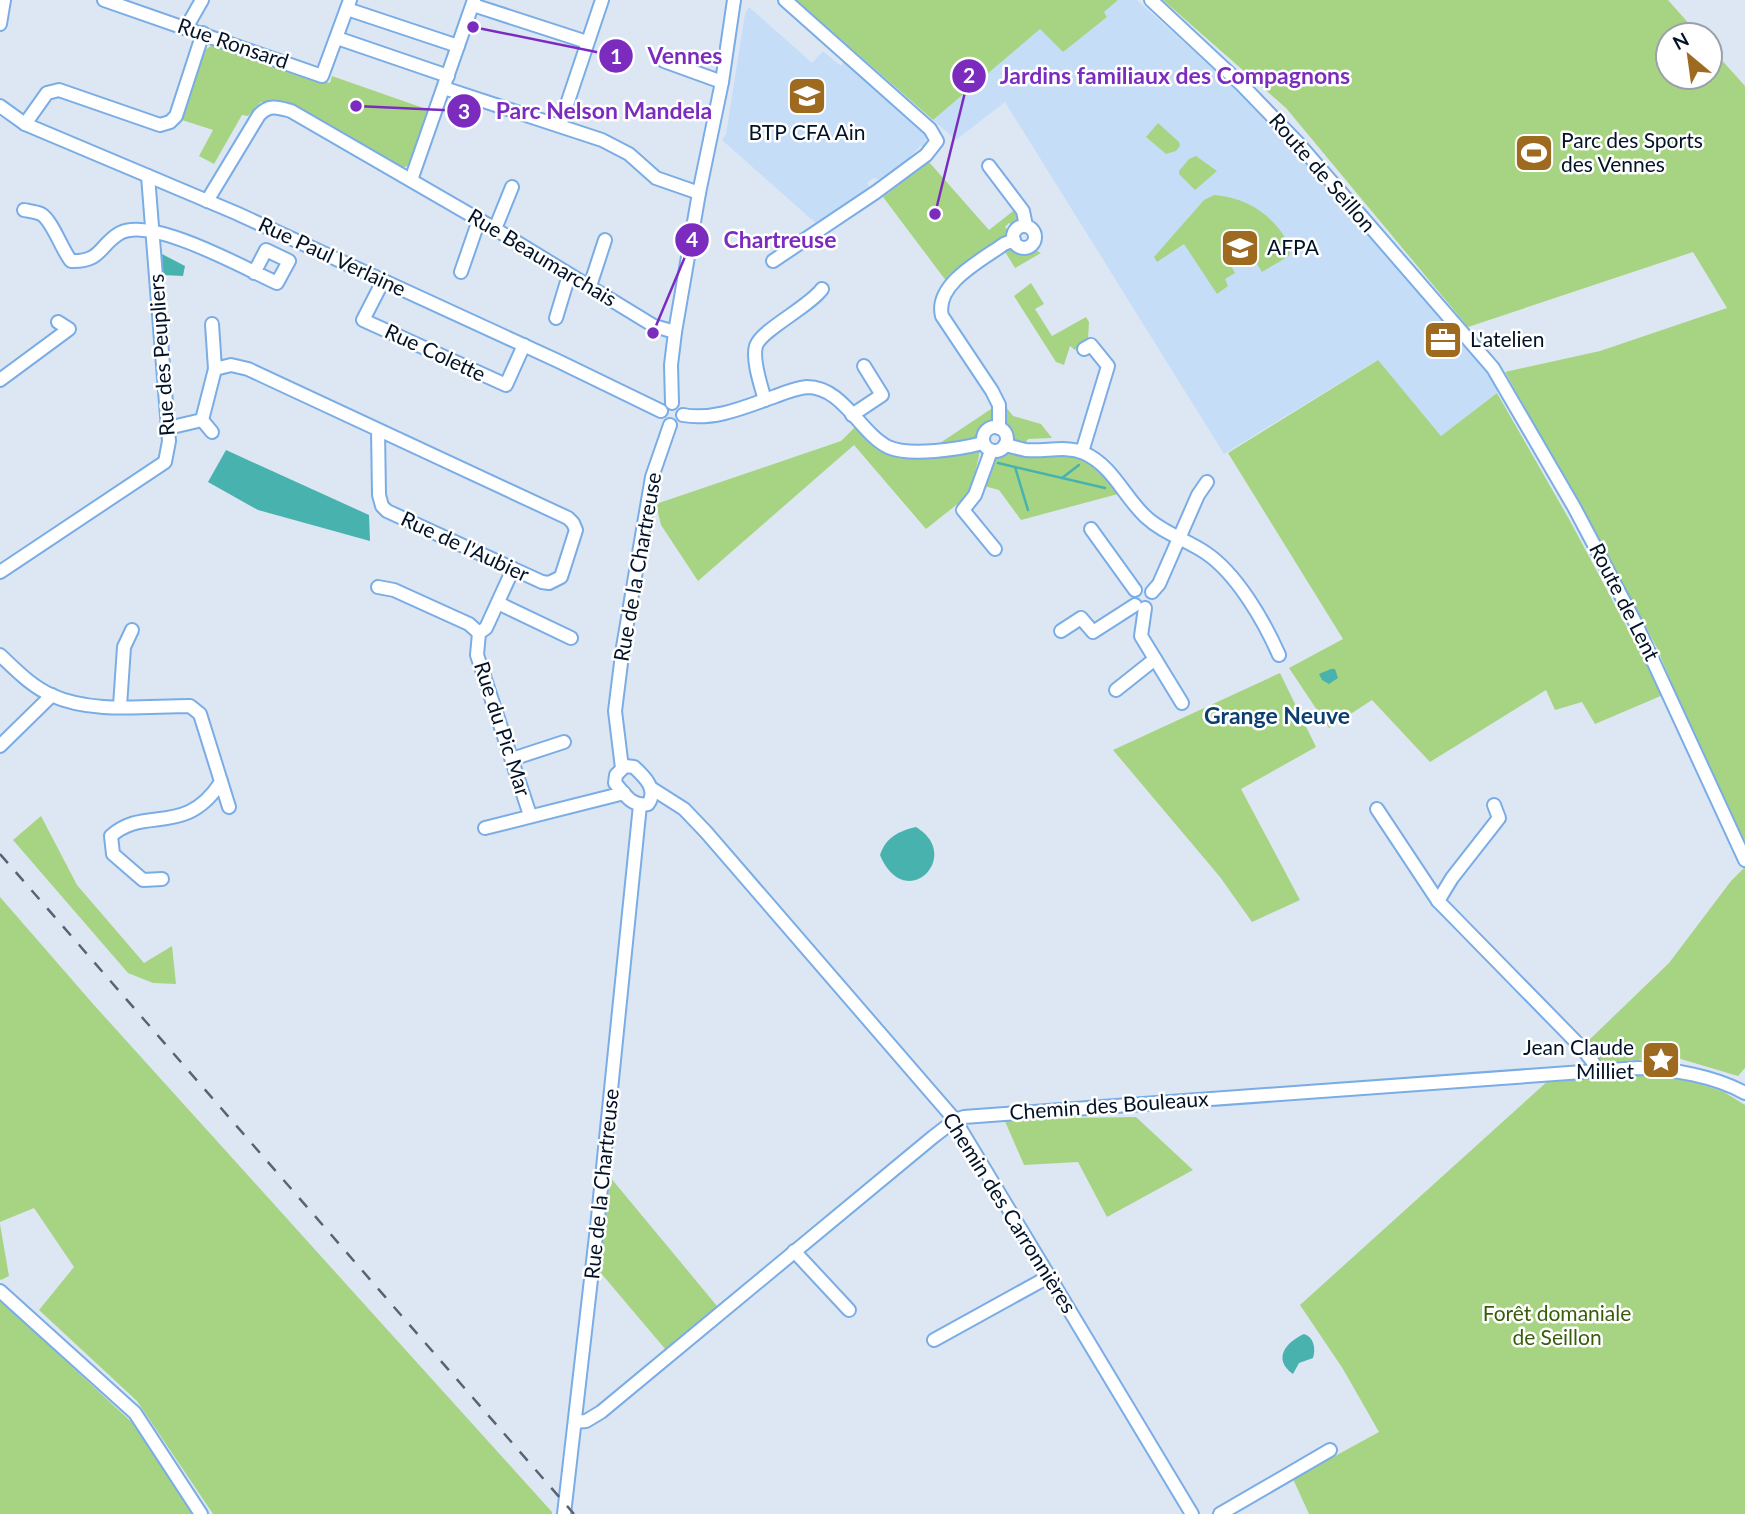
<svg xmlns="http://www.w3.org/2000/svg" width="1745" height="1514" viewBox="0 0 1745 1514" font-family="Lato,sans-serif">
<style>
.built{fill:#c6ddf7}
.green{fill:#a7d483}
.water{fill:#48b2ae}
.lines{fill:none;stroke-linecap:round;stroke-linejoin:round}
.stream{stroke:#48b2ae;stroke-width:2.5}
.minor-casing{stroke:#7aade6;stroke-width:16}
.minor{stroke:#fff;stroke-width:12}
.rail{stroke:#556374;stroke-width:2.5;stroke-dasharray:12 12;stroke-linecap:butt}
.labels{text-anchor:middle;stroke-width:5;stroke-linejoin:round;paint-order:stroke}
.street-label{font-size:21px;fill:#021327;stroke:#fff}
.poi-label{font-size:21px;fill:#021327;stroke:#fff;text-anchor:start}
.park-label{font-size:21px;fill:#385d09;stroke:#fff}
.neighbourhood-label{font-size:23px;font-weight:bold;fill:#0b3f70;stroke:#fff}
.leader{fill:none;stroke:#7b2cbf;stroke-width:2.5}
.callout-dot{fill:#7b2cbf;stroke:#fff;stroke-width:2.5}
.mark-label{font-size:21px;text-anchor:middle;font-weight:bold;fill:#fff}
.callout-label{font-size:23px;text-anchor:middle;font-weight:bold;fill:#7b2cbf;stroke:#fff;stroke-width:5;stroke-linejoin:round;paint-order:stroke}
</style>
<rect width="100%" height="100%" fill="#dde7f3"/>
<!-- built -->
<g class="built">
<polygon points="1118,0 1137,0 1246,98 1287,137 1475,356 1498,384 1497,393 1441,436 1377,360 1224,454 1005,102 956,140 933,120 1040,28 1063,51 1107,17 1103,12"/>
<polygon points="749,7 812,63 823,51 841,66 844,62 926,136 925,149 920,146 910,157 911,159 882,180 873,178 867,183 869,186 862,195 819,226 722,140 726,134 745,14"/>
</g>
<!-- green -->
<g class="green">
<polygon points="796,0 1118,0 1104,12 1107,17 1063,52 1040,29 933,120"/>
<polygon points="1163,0 1668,0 1699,35 1668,35 1668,77 1710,77 1710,47 1745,86 1745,844 1682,709 1657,648 1574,495 1505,372 1600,351 1727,308 1693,252 1468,327 1286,108"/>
<polygon points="215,43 330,83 332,76 429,110 411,165 401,168 287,102 261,102 248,116 242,115 214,164 199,156 213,130 182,120 202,52"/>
<polygon points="1158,123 1179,142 1180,146 1176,151 1166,154 1146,137"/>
<polygon points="1196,156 1217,171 1195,190 1179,174 1179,171 1189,159"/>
<polygon points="929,162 989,230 1017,208 1020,214 1014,227 1009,223 1005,227 1010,232 1006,237 947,282 883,197"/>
<path d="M1214,195C1249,198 1275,216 1291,248L1289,256L1262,272L1246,246L1226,257L1235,273L1225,279L1228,286L1217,294L1184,244L1157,262L1154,257L1204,200Z"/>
<polygon points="1008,248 1020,251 1035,250 1041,253 1015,268 1004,250"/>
<polygon points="1031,283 1044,304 1035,309 1052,336 1086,317 1089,322 1088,339 1075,350 1070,346 1064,365 1056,362 1014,296"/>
<polygon points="1378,360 1441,436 1497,393 1569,519 1663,695 1595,724 1582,702 1555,710 1546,690 1430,762 1372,700 1329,728 1289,668 1343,639 1228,453"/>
<polygon points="994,407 995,420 972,441 940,443"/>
<polygon points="1006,407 1013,416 1041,424 1052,438 1028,439 1024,445 1015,442 1005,423"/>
<polygon points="856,426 865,437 881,448 981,447 975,473 980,476 975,490 926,529 854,445 698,581 661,525 656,504 841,441"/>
<path d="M1010,453C1024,458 1035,455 1049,454C1083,454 1099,467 1118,494L1021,520L999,490L984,486L993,457Z"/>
<polygon points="1280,673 1316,747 1241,789 1300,900 1252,922 1220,877 1113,750"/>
<polygon points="41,816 77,885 144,963 172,946 176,984 153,983 128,973 13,840"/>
<polygon points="1745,867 1745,1068 1738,1076 1674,1057 1599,1063 1588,1041 1669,963 1731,881"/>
<polygon points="0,897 94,1005 552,1512 552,1514 213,1514 137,1401 39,1310 74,1267 34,1208 0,1222"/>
<polygon points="1667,1072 1724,1092 1745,1105 1745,1514 1309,1514 1293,1479 1379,1432 1343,1369 1300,1305 1550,1079"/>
<polygon points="1136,1117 1193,1170 1107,1217 1078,1162 1024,1165 1004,1119"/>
<polygon points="610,1177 717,1306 666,1350 600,1272"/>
<polygon points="0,1224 9,1276 1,1280 0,1279"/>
<polygon points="0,1300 139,1429 194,1514 0,1514"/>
</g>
<!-- water -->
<g class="water">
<polygon points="162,254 185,266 183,276 163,275"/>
<polygon points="226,450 369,515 370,541 258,510 208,482"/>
<polygon points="1331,669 1335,669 1338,678 1329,684 1322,680 1319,674"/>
<path d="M916,827C964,856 905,915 880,855C886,837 899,831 916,827Z"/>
<path d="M1304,1334C1314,1337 1316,1349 1313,1358L1299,1363L1293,1374C1272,1359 1286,1342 1304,1334Z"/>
</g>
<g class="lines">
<!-- stream -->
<g class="stream">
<polyline points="998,463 1105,488"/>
<polyline points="1015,467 1028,510"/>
<polyline points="1062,478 1079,465"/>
</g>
<!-- minor casing -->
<g class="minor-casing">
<g id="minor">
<polyline points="104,0 322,76 350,0"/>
<polyline points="1151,0 1242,85 1297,142 1493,368 1574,507 1636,624 1745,860"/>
<polyline points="473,5 587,42"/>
<polyline points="347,9 458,46"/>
<polyline points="0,24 4,0"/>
<polyline points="186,28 202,0"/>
<polyline points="337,38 448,76"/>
<polyline points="664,61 722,82"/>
<polyline points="444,88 602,140 629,154 656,178 699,193"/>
<polyline points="0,106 25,124 236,213 558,361 661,411"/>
<polyline points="25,124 47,93 59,90 160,125 170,122 176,116 203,33"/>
<polyline points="560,125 602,0"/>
<polyline points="989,166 1023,211 1026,226"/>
<polyline points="411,180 474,0"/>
<path d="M207,201L259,115C269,104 277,107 291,111L495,229L654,326L675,332"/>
<path d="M24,210C29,211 36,212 41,214C52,220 62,250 71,261C102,262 99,245 120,233C152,216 246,269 277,283L289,261L266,250L254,273"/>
<circle cx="1024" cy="237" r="11"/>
<polyline points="495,229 512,187"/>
<polyline points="773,261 876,192 926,155 937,141 930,129 785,0"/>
<polyline points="461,272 479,220"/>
<polyline points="383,281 363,320 506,385 524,345"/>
<polyline points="590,286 605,240"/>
<polyline points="556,318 569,275"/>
<polyline points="212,324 215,369"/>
<polyline points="0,380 69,329 58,322"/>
<path d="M765,400C761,386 752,360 756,346C761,330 809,307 822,289"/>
<polyline points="672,403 671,365 675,332 699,193 722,82 734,0"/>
<path d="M683,415C715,421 747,406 776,396C786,392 797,388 807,387C843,387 859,432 888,447C910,457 960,449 983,443"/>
<polyline points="852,415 882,395 864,366"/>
<polyline points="202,420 212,432"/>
<circle cx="995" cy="439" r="12"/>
<polyline points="168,428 202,420 215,369 231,365 248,369 568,518 573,523 576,530 561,577 549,583 542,582 387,511 382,506 379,495 378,430"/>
<path d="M999,428V405L992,391L942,316C934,284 982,260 1004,244L1014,240"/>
<path d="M1005,445C1012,446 1019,449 1026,450C1045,452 1066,445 1084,453C1113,466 1124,497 1146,517C1163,533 1187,540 1206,553C1237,574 1264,621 1279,655"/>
<polyline points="991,451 975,495 963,510 995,549"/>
<polyline points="1082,452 1108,366 1091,345 1084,349"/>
<polyline points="1091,529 1135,590"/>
<polyline points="513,569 486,628 479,633 477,655 530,815"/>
<polyline points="0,572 165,462 169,441 148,176"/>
<polyline points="378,587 394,590 469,624 479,633"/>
<polyline points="1152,592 1159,584 1198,495 1207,482"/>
<polyline points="498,603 571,638"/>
<polyline points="1145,608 1141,636 1182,703"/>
<polyline points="1061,631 1081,618 1093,632 1135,605"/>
<path d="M0,655C16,670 31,686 51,695C92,714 146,706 190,706L200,714L229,807"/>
<polyline points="1116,690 1155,659"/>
<polyline points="120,706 124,647 132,630"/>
<polyline points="0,746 52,695"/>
<polyline points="512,759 564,742"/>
<path d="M625,766L634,767C645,777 658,790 648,804C631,807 625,794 615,783L616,775Z"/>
<polyline points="622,768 615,711 623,647 652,477 670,425"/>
<polyline points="651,788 684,809 706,832 955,1120 1192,1514"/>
<polyline points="1377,809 1438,901 1582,1048 1593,1062 1595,1071"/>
<polyline points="485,828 624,793"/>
<path d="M162,879L143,880L113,854L111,836C145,805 185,838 221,782"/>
<polyline points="1438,901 1452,878 1499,818 1494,805"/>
<polyline points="794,1251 849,1310"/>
<polyline points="0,1291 135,1413 201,1514"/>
<polyline points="934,1340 1050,1276"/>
<path d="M575,1422L586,1421L601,1412L933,1137L955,1120L964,1117L1638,1068C1673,1069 1714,1076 1745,1093"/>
<polyline points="564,1514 597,1227 640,805"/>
<polyline points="1220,1514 1330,1450"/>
</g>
</g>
<!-- minor -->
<use href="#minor" class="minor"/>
<!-- rail -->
<polyline class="rail" points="0,854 574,1514"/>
</g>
<!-- icons -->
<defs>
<g id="university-square" transform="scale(2.0125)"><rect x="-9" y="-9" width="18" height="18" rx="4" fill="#9d6a20" stroke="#fff"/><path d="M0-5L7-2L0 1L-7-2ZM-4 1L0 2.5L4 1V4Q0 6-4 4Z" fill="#fff"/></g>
<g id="stadium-square" transform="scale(2.0125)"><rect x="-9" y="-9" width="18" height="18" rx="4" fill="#9d6a20" stroke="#fff"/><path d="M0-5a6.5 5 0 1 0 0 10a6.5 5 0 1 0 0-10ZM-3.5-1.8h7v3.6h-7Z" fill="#fff"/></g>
<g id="office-square" transform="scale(2.0125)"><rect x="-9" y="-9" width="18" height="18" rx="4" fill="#9d6a20" stroke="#fff"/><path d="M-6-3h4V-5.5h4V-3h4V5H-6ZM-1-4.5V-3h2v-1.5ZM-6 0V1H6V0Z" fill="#fff"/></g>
<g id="sight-square" transform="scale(2.0125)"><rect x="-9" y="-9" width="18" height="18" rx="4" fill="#9d6a20" stroke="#fff"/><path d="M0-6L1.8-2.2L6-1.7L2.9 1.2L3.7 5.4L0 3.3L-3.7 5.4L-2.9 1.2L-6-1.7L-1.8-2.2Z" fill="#fff"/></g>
</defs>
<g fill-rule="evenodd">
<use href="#university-square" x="807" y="96"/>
<use href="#stadium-square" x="1534" y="153"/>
<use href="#university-square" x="1240" y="248"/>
<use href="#office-square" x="1443" y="340"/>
<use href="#sight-square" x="1661" y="1060"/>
</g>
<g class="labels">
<!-- street labels -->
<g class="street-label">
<text transform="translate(233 44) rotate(19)" y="7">Rue Ronsard</text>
<text transform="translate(1322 173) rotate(49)" y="7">Route de Seillon</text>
<text transform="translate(332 257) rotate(25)" y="7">Rue Paul Verlaine</text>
<text transform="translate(542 258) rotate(31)" y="7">Rue Beaumarchais</text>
<text transform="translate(435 353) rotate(25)" y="7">Rue Colette</text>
<text transform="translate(162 355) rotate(-94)" y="7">Rue des Peupliers</text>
<text transform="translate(465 547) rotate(25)" y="7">Rue de l'Aubier</text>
<text transform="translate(638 567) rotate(-80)" y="7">Rue de la Chartreuse</text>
<text transform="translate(1624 602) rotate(63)" y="7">Route de Lent</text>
<text transform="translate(502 729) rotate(72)" y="7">Rue du Pic Mar</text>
<text transform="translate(1109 1106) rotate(-4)" y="7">Chemin des Bouleaux</text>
<text transform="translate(602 1184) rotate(-84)" y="7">Rue de la Chartreuse</text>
<text transform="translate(1009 1213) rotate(58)" y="7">Chemin des Carronnières</text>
</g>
<!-- poi labels -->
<g class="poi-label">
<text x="807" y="140" text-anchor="middle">BTP CFA Ain</text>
<text x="1561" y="148">Parc des Sports<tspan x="1561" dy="24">des Vennes</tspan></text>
<text x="1267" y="255">AFPA</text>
<text x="1470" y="347">L'atelien</text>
<text x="1634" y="1055" text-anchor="end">Jean Claude<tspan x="1634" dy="24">Milliet</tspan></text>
</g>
<!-- park labels -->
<g class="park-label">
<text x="1557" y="1321">Forêt domaniale<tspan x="1557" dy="24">de Seillon</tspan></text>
</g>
<!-- neighbourhood labels -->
<g class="neighbourhood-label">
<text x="1277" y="724">Grange Neuve</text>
</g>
</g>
<!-- callouts -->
<path class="leader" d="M473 27L616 56M935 214L969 76M356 106L464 111M653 333L692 240"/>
<g class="callout-dot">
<circle cx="473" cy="27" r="7"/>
<circle cx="935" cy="214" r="7"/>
<circle cx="356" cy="106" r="7"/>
<circle cx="653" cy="333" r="7"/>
<circle cx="616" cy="56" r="18"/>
<circle cx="969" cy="76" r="18"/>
<circle cx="464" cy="111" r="18"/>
<circle cx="692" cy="240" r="18"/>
</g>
<g class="mark-label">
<text x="616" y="64">1</text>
<text x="969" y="83">2</text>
<text x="464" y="119">3</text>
<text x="692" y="247">4</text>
</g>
<g class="callout-label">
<text x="685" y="64">Vennes</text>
<text x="1175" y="84">Jardins familiaux des Compagnons</text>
<text x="604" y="119">Parc Nelson Mandela</text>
<text x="780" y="248">Chartreuse</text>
</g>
<!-- north arrow -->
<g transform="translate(1689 56) rotate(331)"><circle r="33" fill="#ffffff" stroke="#9aa1a9" stroke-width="2"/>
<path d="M0-5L12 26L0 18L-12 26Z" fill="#9d6a20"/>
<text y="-10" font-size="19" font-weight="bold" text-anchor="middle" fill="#021327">N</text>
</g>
</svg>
